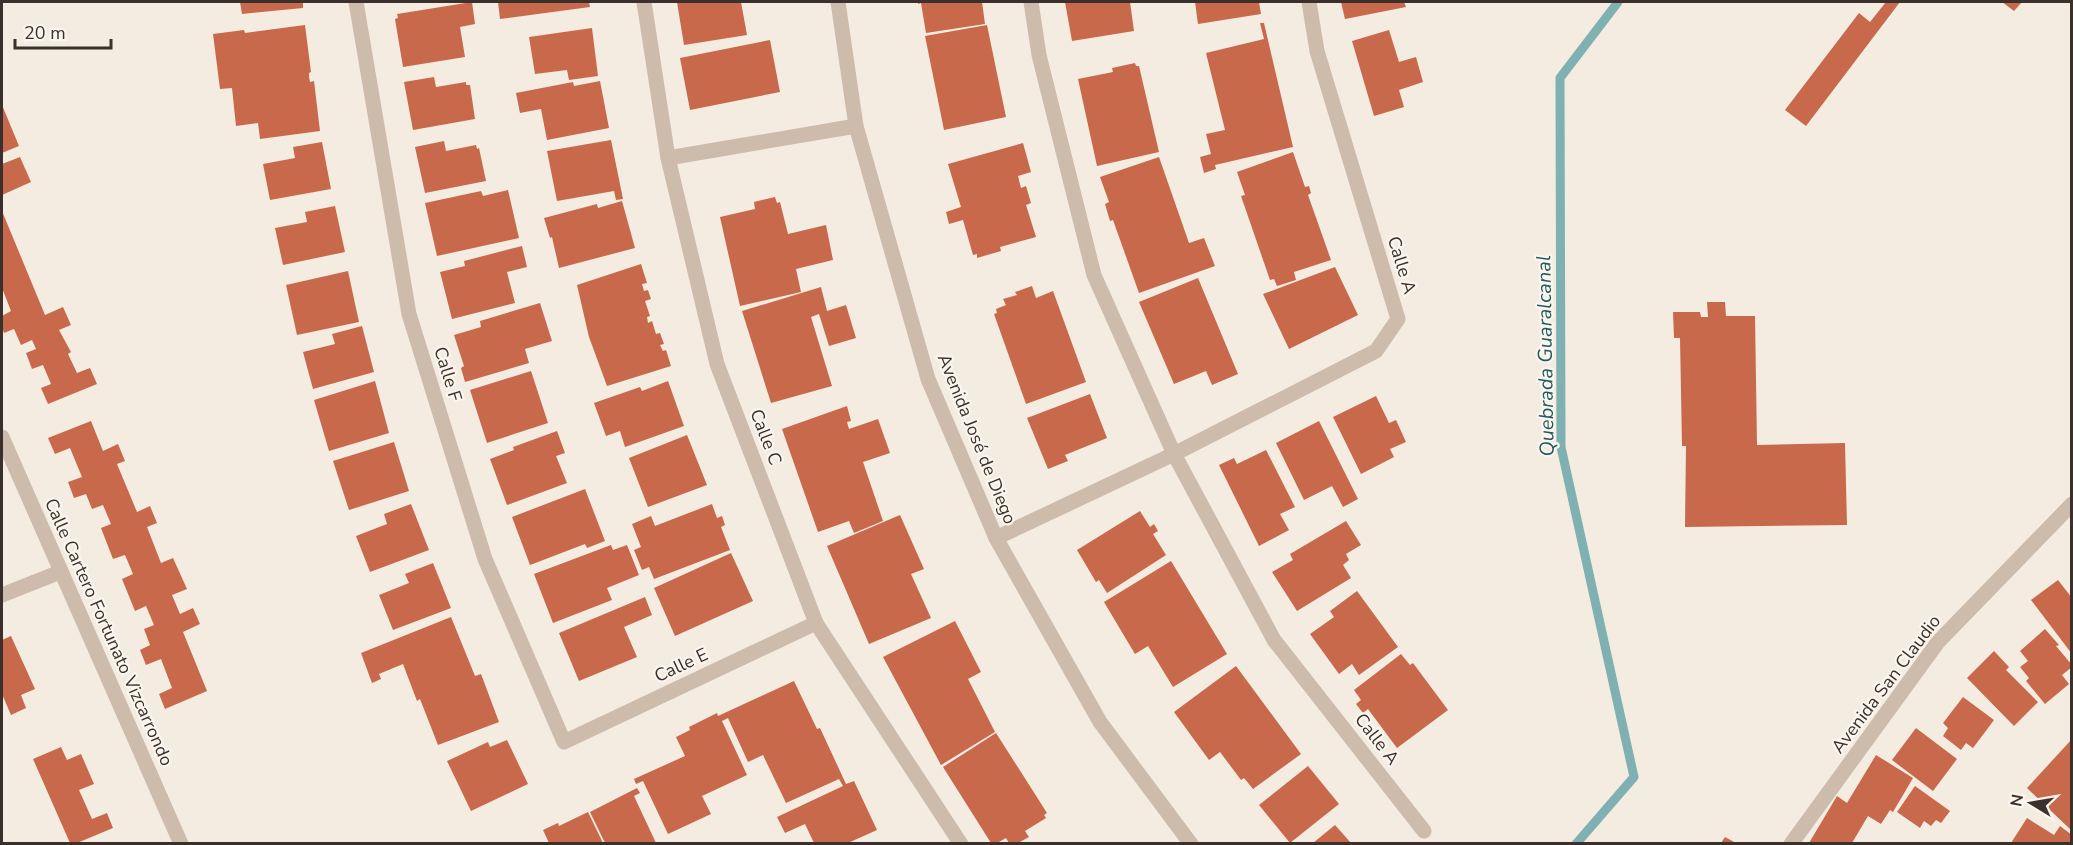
<svg xmlns="http://www.w3.org/2000/svg" width="2073" height="845" viewBox="0 0 2073 845" font-family="'Nunito Sans',sans-serif">
<style>
.lines{fill:none;stroke-linecap:round;stroke-linejoin:round}
.stream{stroke:#7fb0b2;stroke-width:9}
.building{fill:#c8694b}
.minor{stroke:#cdbbac;stroke-width:15}
.tertiary{stroke:#cdbbac;stroke-width:15}
.labels{text-anchor:middle;stroke-width:4.5;stroke-linejoin:round;paint-order:stroke}
.street-label{font-size:18px;fill:#3b302b;stroke:#fbf5ee}
.water-label{font-size:20px;font-style:italic;fill:#1f5a5e;stroke:#fbf5ee}
</style>
<rect width="100%" height="100%" fill="#f4ebe1"/>
<g class="lines">
<!-- stream -->
<polyline class="stream" points="1576,844 1634,777 1561,447 1560,78 1618,2"/>
</g>
<!-- building -->
<g class="building">
<polygon points="240,2 303,2 303,8 242,14"/>
<polygon points="472,2 475,24 460,27 465,57 403,67 395,19 398,18 397,14"/>
<polygon points="498,2 589,2 590,7 500,19"/>
<polygon points="677,2 741,2 747,35 684,45"/>
<polygon points="918,2 982,2 985,24 926,33 921,3 918,4"/>
<polygon points="1065,2 1130,2 1134,31 1072,41"/>
<polygon points="1195,2 1259,2 1261,14 1198,24"/>
<polygon points="1341,2 1404,2 1406,7 1345,19"/>
<polygon points="1886,2 1900,2 1806,126 1785,110 1859,13 1870,22"/>
<polygon points="2002,2 2022,2 2014,11"/>
<polygon points="1260,23 1264,23 1293,147 1215,165 1216,169 1204,173 1200,157 1211,154 1206,134 1225,130 1206,53 1264,39"/>
<polygon points="305,25 311,72 309,73 309,77 310,82 314,81 320,131 260,139 258,123 236,126 232,88 220,89 213,34 244,30 245,33"/>
<polygon points="987,25 1006,117 944,130 925,36"/>
<polygon points="592,28 598,76 569,80 567,70 535,74 529,37"/>
<polygon points="1389,30 1399,62 1416,57 1423,82 1399,90 1404,107 1374,116 1352,41"/>
<polygon points="770,40 780,92 690,110 680,58"/>
<polygon points="1135,63 1136,66 1139,66 1159,152 1097,166 1078,79 1113,72 1112,68"/>
<polygon points="434,77 436,87 466,82 466,85 470,85 475,119 413,130 404,82"/>
<polygon points="600,81 609,128 547,140 541,109 520,113 516,93 573,82 574,86"/>
<polygon points="2,105 19,146 2,153"/>
<polygon points="611,140 623,199 616,200 614,191 557,201 547,151"/>
<polygon points="444,141 446,151 476,145 477,149 479,148 486,181 425,193 415,147"/>
<polygon points="322,142 331,189 270,200 263,164 295,158 293,147"/>
<polygon points="1023,143 1031,172 1018,176 1021,188 1026,186 1031,203 1026,205 1036,237 1000,247 1001,251 977,258 977,254 973,255 963,220 949,224 946,212 961,207 948,164"/>
<polygon points="1293,152 1305,187 1309,186 1311,193 1308,195 1331,260 1294,272 1296,280 1277,286 1274,279 1270,280 1241,196 1245,195 1237,172"/>
<polygon points="20,157 31,182 2,195 2,164"/>
<polygon points="1159,157 1189,243 1204,238 1215,266 1139,293 1113,220 1110,221 1105,204 1109,202 1100,177"/>
<polygon points="508,190 519,238 437,256 425,203 481,191 483,196"/>
<polygon points="775,197 777,203 780,202 788,234 826,225 833,260 796,269 801,292 740,306 720,217 755,209 754,202"/>
<polygon points="622,201 635,248 559,268 552,237 550,238 544,218 597,204 598,208"/>
<polygon points="335,206 345,252 283,265 275,228 307,222 305,212"/>
<polygon points="2,211 45,315 63,307 71,325 59,330 71,352 68,354 77,373 90,368 97,384 48,404 41,388 51,384 43,365 32,369 26,353 36,349 32,340 21,345 14,329 4,333 2,327 2,316 11,311 2,288"/>
<polygon points="522,246 527,267 507,272 515,303 452,319 440,272 465,266 464,261"/>
<polygon points="641,264 647,283 642,284 644,291 648,290 651,299 645,301 650,316 647,317 648,323 652,321 656,334 660,333 664,344 660,345 663,351 666,350 671,366 607,386 589,337 577,285"/>
<polygon points="1335,267 1358,315 1289,349 1263,294"/>
<polygon points="348,271 359,322 297,335 286,285"/>
<polygon points="1198,278 1238,374 1212,385 1206,371 1174,384 1139,302"/>
<polygon points="1032,286 1036,298 1053,291 1086,382 1026,404 994,314 997,313 996,309 1006,305 1003,299 1017,295 1015,292"/>
<polygon points="821,287 827,311 846,305 856,338 829,346 819,314 811,317 832,386 771,403 742,311"/>
<polygon points="1707,302 1725,302 1726,316 1755,316 1757,445 1845,443 1847,525 1685,527 1686,446 1682,446 1680,338 1674,338 1673,312 1700,312 1701,317 1708,317"/>
<polygon points="540,303 552,341 525,349 529,363 465,382 461,368 464,366 454,335 481,327 480,321"/>
<polygon points="362,326 374,372 313,389 303,352 335,344 332,334"/>
<polygon points="531,371 548,423 487,443 470,390"/>
<polygon points="375,381 389,433 329,451 314,400"/>
<polygon points="668,381 684,426 625,447 620,431 606,436 594,403 640,387 642,391"/>
<polygon points="1090,394 1107,438 1065,455 1068,461 1048,469 1027,418"/>
<polygon points="1376,396 1389,423 1396,420 1406,442 1390,449 1394,457 1361,474 1333,417"/>
<polygon points="847,406 851,421 847,422 849,429 878,419 890,453 863,462 883,521 854,533 849,521 818,532 782,429"/>
<polygon points="91,421 103,451 118,444 125,461 117,464 137,512 150,506 157,523 147,527 161,563 173,558 187,589 172,595 180,614 193,608 200,624 183,632 207,691 165,709 159,694 172,688 161,659 146,665 140,650 150,645 144,629 154,625 146,606 135,611 122,579 133,574 125,555 113,559 101,528 111,524 103,505 92,509 86,494 74,498 68,482 82,477 70,448 55,454 48,438"/>
<polygon points="1319,421 1358,499 1343,507 1332,486 1304,500 1276,443"/>
<polygon points="557,431 565,453 556,456 567,483 507,505 490,459 514,450 513,447"/>
<polygon points="687,435 707,485 648,507 629,458"/>
<polygon points="394,442 409,491 349,510 333,461"/>
<polygon points="1266,450 1295,507 1280,514 1289,530 1259,546 1219,465 1234,458 1237,464"/>
<polygon points="585,489 605,541 587,548 585,544 530,565 512,517"/>
<polygon points="411,504 429,550 370,572 356,536 387,524 384,514"/>
<polygon points="712,504 717,518 722,516 725,525 721,527 730,550 654,579 649,567 642,570 634,550 641,547 632,524 651,516 655,526"/>
<polygon points="1140,511 1150,527 1154,524 1158,531 1153,534 1166,555 1107,593 1099,580 1096,582 1077,550"/>
<polygon points="900,515 924,569 911,574 931,618 869,644 827,546"/>
<polygon points="1346,521 1361,545 1346,554 1349,560 1343,565 1351,578 1297,611 1272,572 1293,560 1290,554"/>
<polygon points="611,545 613,550 627,545 639,575 607,588 612,600 553,623 534,574"/>
<polygon points="731,553 753,601 675,636 654,588"/>
<polygon points="1171,561 1227,654 1173,687 1148,646 1135,654 1104,602"/>
<polygon points="433,563 451,608 393,630 379,595 409,583 405,574"/>
<polygon points="2058,580 2072,598 2072,654 2031,600"/>
<polygon points="1357,591 1398,647 1359,675 1352,664 1339,674 1310,634 1334,617 1330,611"/>
<polygon points="645,597 652,615 624,627 637,657 579,681 559,633"/>
<polygon points="451,617 475,676 481,674 499,722 438,745 420,699 417,701 403,664 379,674 381,679 372,683 361,653"/>
<polygon points="955,621 981,672 968,679 995,732 941,765 883,657"/>
<polygon points="2045,629 2059,645 2056,646 2072,665 2072,667 2062,675 2069,684 2045,704 2026,681 2029,678 2020,667 2028,661 2020,651"/>
<polygon points="11,636 35,689 21,695 26,708 11,715 2,694 2,640"/>
<polygon points="1994,651 2009,667 2006,670 2038,702 2014,726 1967,678"/>
<polygon points="1401,654 1410,665 1413,663 1448,710 1397,748 1368,709 1363,713 1356,704 1361,700 1354,690"/>
<polygon points="1236,666 1301,754 1253,789 1244,778 1241,780 1220,752 1209,760 1174,712"/>
<polygon points="794,681 817,729 820,728 846,784 854,781 877,830 848,843 814,843 805,824 785,833 777,817 843,786 839,779 786,803 763,755 748,762 728,718 722,721 747,775 702,796 711,814 668,834 643,781 636,784 634,779 685,756 676,737 690,730 689,727 717,713 718,716"/>
<polygon points="1963,697 1994,720 1973,748 1966,743 1961,750 1943,736 1948,728 1943,723"/>
<polygon points="1916,728 1957,759 1933,791 1892,760"/>
<polygon points="996,733 1047,813 1044,815 1046,818 1025,831 1029,837 1018,843 1009,843 1006,838 997,843 991,843 943,767"/>
<polygon points="2072,739 2072,831 2027,788"/>
<polygon points="507,740 528,784 471,811 447,761 488,742 490,747"/>
<polygon points="61,747 67,760 81,754 94,784 79,790 92,819 107,813 113,828 77,843 70,843 33,759"/>
<polygon points="1876,755 1913,778 1893,812 1890,810 1881,824 1868,816 1852,843 1809,843 1837,796 1847,803"/>
<polygon points="1308,766 1339,804 1290,843 1259,805"/>
<polygon points="1915,786 1950,811 1941,823 1936,820 1931,826 1924,821 1920,828 1897,812"/>
<polygon points="637,788 640,793 634,796 656,843 605,843 590,812"/>
<polygon points="588,812 603,843 549,843 543,830 558,823 559,826"/>
<polygon points="2027,818 2054,835 2060,826 2072,835 2072,843 2011,843"/>
<polygon points="1335,825 1351,843 1313,843"/>
<polygon points="1725,837 1736,843 1721,843"/>
</g>
<g class="lines">
<!-- minor -->
<g class="minor">
<polyline points="356,2 409,314 485,559 564,742 816,623"/>
<polyline points="644,2 668,158 717,364 816,623 961,844"/>
<polyline points="1031,2 1039,55 1094,275 1174,454 1274,640 1424,831"/>
<polyline points="668,158 856,126"/>
<polyline points="2,437 181,844"/>
<polyline points="996,538 1174,454 1376,351 1398,319 1317,51 1309,2"/>
<polyline points="2,595 60,572"/>
</g>
<!-- tertiary -->
<g class="tertiary">
<polyline points="838,2 856,126 928,379 996,538 1100,722 1191,844"/>
<polyline points="1791,844 1938,642 2072,504"/>
</g>
</g>
<g class="labels">
<!-- street labels -->
<g class="street-label">
<text transform="translate(1402 265) rotate(73)" y="6">Calle A</text>
<text transform="translate(448 374) rotate(73)" y="6">Calle F</text>
<text transform="translate(766 437) rotate(69)" y="6">Calle C</text>
<text transform="translate(977 439) rotate(68)" y="6">Avenida José de Diego</text>
<text transform="translate(109 632) rotate(66)" y="6">Calle Cartero Fortunato Vizcarrondo</text>
<text transform="translate(681 665) rotate(-25)" y="6">Calle E</text>
<text transform="translate(1886 684) rotate(-53)" y="6">Avenida San Claudio</text>
<text transform="translate(1377 739) rotate(52)" y="6">Calle A</text>
</g>
<!-- water labels -->
<g class="water-label">
<text transform="translate(1545 356) rotate(-91)" y="7">Quebrada Guaralcanal</text>
</g>
</g>
<!-- border -->
<rect width="2073" height="845" fill="none" stroke="#3b302b" stroke-width="6"/>
<!-- north arrow -->
<g transform="translate(2031 803) rotate(281)" stroke="#fbf5ee" stroke-width="4.5" paint-order="stroke">
<path d="M0-4.5L10 22L0 15L-10 22Z" fill="#3b302b"/>
<text y="-9" font-size="16" font-weight="bold" text-anchor="middle" fill="#3b302b">N</text>
</g>
<!-- scale -->
<path d="M15 39v9h96v-9" fill="none" stroke="#3b302b" stroke-width="3"/>
<text x="24" y="39" font-size="18" fill="#3b302b" stroke="#fbf5ee" stroke-width="4.5" paint-order="stroke">20 m</text>
</svg>
